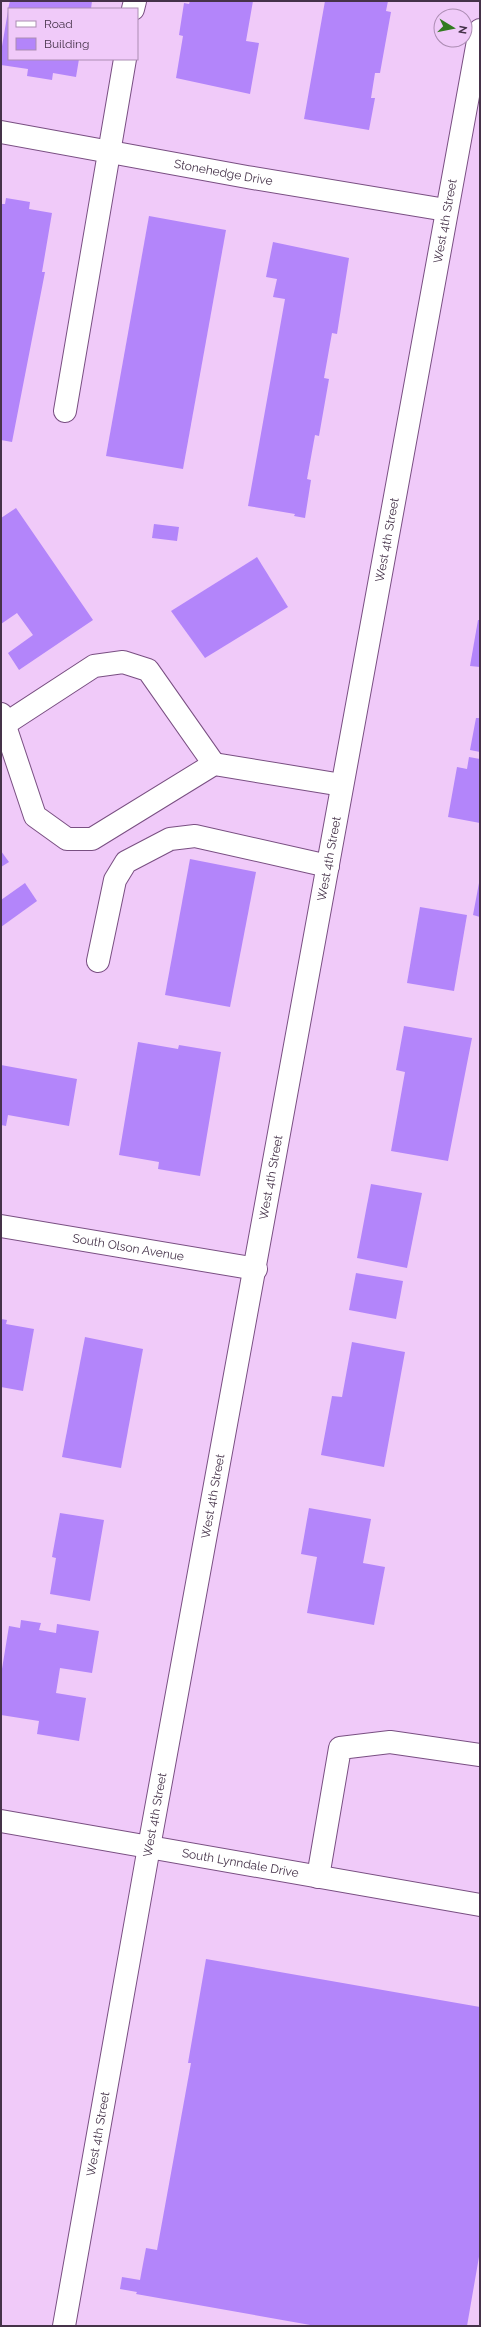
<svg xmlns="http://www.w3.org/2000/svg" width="481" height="2327" viewBox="0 0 481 2327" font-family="Raleway,sans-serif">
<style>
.building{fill:#b385fa}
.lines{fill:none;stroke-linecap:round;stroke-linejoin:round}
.minor-casing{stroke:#794f82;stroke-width:24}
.minor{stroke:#fff;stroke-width:22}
.labels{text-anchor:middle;stroke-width:3;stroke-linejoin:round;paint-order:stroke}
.street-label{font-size:12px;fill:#453249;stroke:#f0caf9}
</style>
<rect width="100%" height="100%" fill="#f0caf9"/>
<!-- building -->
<g class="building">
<polygon points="10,1 92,1 91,9 8,9"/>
<polygon points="190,1 253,1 246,41 259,43 250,94 176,78 183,36 179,35 184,3 189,4"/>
<polygon points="325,1 388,1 386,11 391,12 380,73 375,73 371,98 375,98 369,130 304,119"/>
<polygon points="8,11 9,59 79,59 76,77 53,73 52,80 27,76 28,69 1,65 1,52"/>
<polygon points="6,198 30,202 29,209 52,213 42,272 45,272 12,442 1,440 1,204 5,204"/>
<polygon points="149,216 226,230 183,469 106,456"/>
<polygon points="273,242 349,258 337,334 332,333 324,378 329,379 319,436 315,435 307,479 311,480 305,518 294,516 295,514 248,506 285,299 273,297 277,279 266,277"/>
<polygon points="16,508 93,620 19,670 8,653 33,635 17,613 1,624 1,518"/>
<polygon points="154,524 179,527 177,541 152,538"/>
<polygon points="257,557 288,607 205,658 171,611"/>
<polygon points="478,620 480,620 480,667 470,666"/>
<polygon points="476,718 480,718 480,752 470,750"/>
<polygon points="469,757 480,759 480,823 448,817 457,767 467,769"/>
<polygon points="1,851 9,862 1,867"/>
<polygon points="190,859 256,872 230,1007 165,995"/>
<polygon points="25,883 37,901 1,927 1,900"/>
<polygon points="479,883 480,883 480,917 473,915"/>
<polygon points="420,907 467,915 454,991 407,983"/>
<polygon points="404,1026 472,1038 448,1161 391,1151 405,1072 396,1070"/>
<polygon points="138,1042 178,1049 179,1045 221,1052 200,1176 158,1169 159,1162 119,1155"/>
<polygon points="1,1065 77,1079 69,1126 8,1115 6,1126 1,1125"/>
<polygon points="371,1184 422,1193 407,1268 357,1258"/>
<polygon points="356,1273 403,1281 396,1319 349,1310"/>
<polygon points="1,1319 7,1320 6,1324 34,1329 23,1391 1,1387"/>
<polygon points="85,1337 143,1349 121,1468 62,1457"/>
<polygon points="352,1342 405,1352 384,1467 321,1455 332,1396 342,1397"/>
<polygon points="309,1508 371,1519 363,1563 385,1567 374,1625 307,1613 317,1557 301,1554"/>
<polygon points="60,1513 104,1520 90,1601 50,1594 56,1558 52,1557"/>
<polygon points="21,1620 41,1623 39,1630 56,1633 57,1624 99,1631 92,1673 60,1668 56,1693 86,1698 79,1741 37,1734 39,1721 1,1715 1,1675 9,1626 20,1628"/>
<polygon points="206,1959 480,2007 480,2251 467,2326 316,2326 136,2294 137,2292 120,2289 122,2277 140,2280 146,2248 157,2250 191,2063 188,2063"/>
</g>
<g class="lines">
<!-- minor casing -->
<g class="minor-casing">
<g id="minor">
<polyline points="133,9 135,1"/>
<path id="s1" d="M1,132L247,177L446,210"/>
<polyline points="65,411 125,59"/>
<polyline points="1,714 35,816 67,839 92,839 214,764 342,785"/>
<polyline points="5,724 94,666 123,662 148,670 214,764"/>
<polyline points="98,961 115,880 126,862 170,839 195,836 328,866"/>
<path id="s2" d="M1,1226L256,1269"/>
<path id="s3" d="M1,1821L480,1905"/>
<polyline points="318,1877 340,1748 390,1742 480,1755"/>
<path id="s4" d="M64,2326L149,1847L480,30"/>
</g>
</g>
<!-- minor -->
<use href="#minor" class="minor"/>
</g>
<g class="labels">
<!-- street labels -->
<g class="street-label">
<text dy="4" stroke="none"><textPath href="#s1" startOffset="226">Stonehedge Drive</textPath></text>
<text dy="4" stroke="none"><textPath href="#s4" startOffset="2139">West 4th Street</textPath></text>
<text dy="4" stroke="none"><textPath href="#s4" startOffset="1815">West 4th Street</textPath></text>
<text dy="4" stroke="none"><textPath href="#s4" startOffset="1491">West 4th Street</textPath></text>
<text dy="4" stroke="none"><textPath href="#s4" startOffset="1167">West 4th Street</textPath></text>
<text dy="4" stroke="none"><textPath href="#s2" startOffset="129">South Olson Avenue</textPath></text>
<text dy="4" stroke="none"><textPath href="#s4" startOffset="843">West 4th Street</textPath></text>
<text dy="4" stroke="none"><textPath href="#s4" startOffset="519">West 4th Street</textPath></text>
<text dy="4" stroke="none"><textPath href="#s3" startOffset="243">South Lynndale Drive</textPath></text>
<text dy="4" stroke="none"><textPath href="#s4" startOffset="195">West 4th Street</textPath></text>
</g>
</g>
<!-- border -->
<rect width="481" height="2327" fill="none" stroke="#453249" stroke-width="4"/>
<!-- legend -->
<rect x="8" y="8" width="130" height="52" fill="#f0caf9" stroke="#ac8db3"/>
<rect x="16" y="21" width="20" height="6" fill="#ffffff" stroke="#ac8db3"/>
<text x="44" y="28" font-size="12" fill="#453249">Road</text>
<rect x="16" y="38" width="20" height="12" fill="#b385fa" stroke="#ac8db3"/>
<text x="44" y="48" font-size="12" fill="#453249">Building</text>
<!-- north arrow -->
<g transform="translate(453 28) rotate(100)"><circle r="19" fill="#f0caf9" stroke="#ac8db3"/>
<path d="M0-3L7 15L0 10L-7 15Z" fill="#327b20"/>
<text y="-6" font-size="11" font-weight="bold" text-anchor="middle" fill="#453249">N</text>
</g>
</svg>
